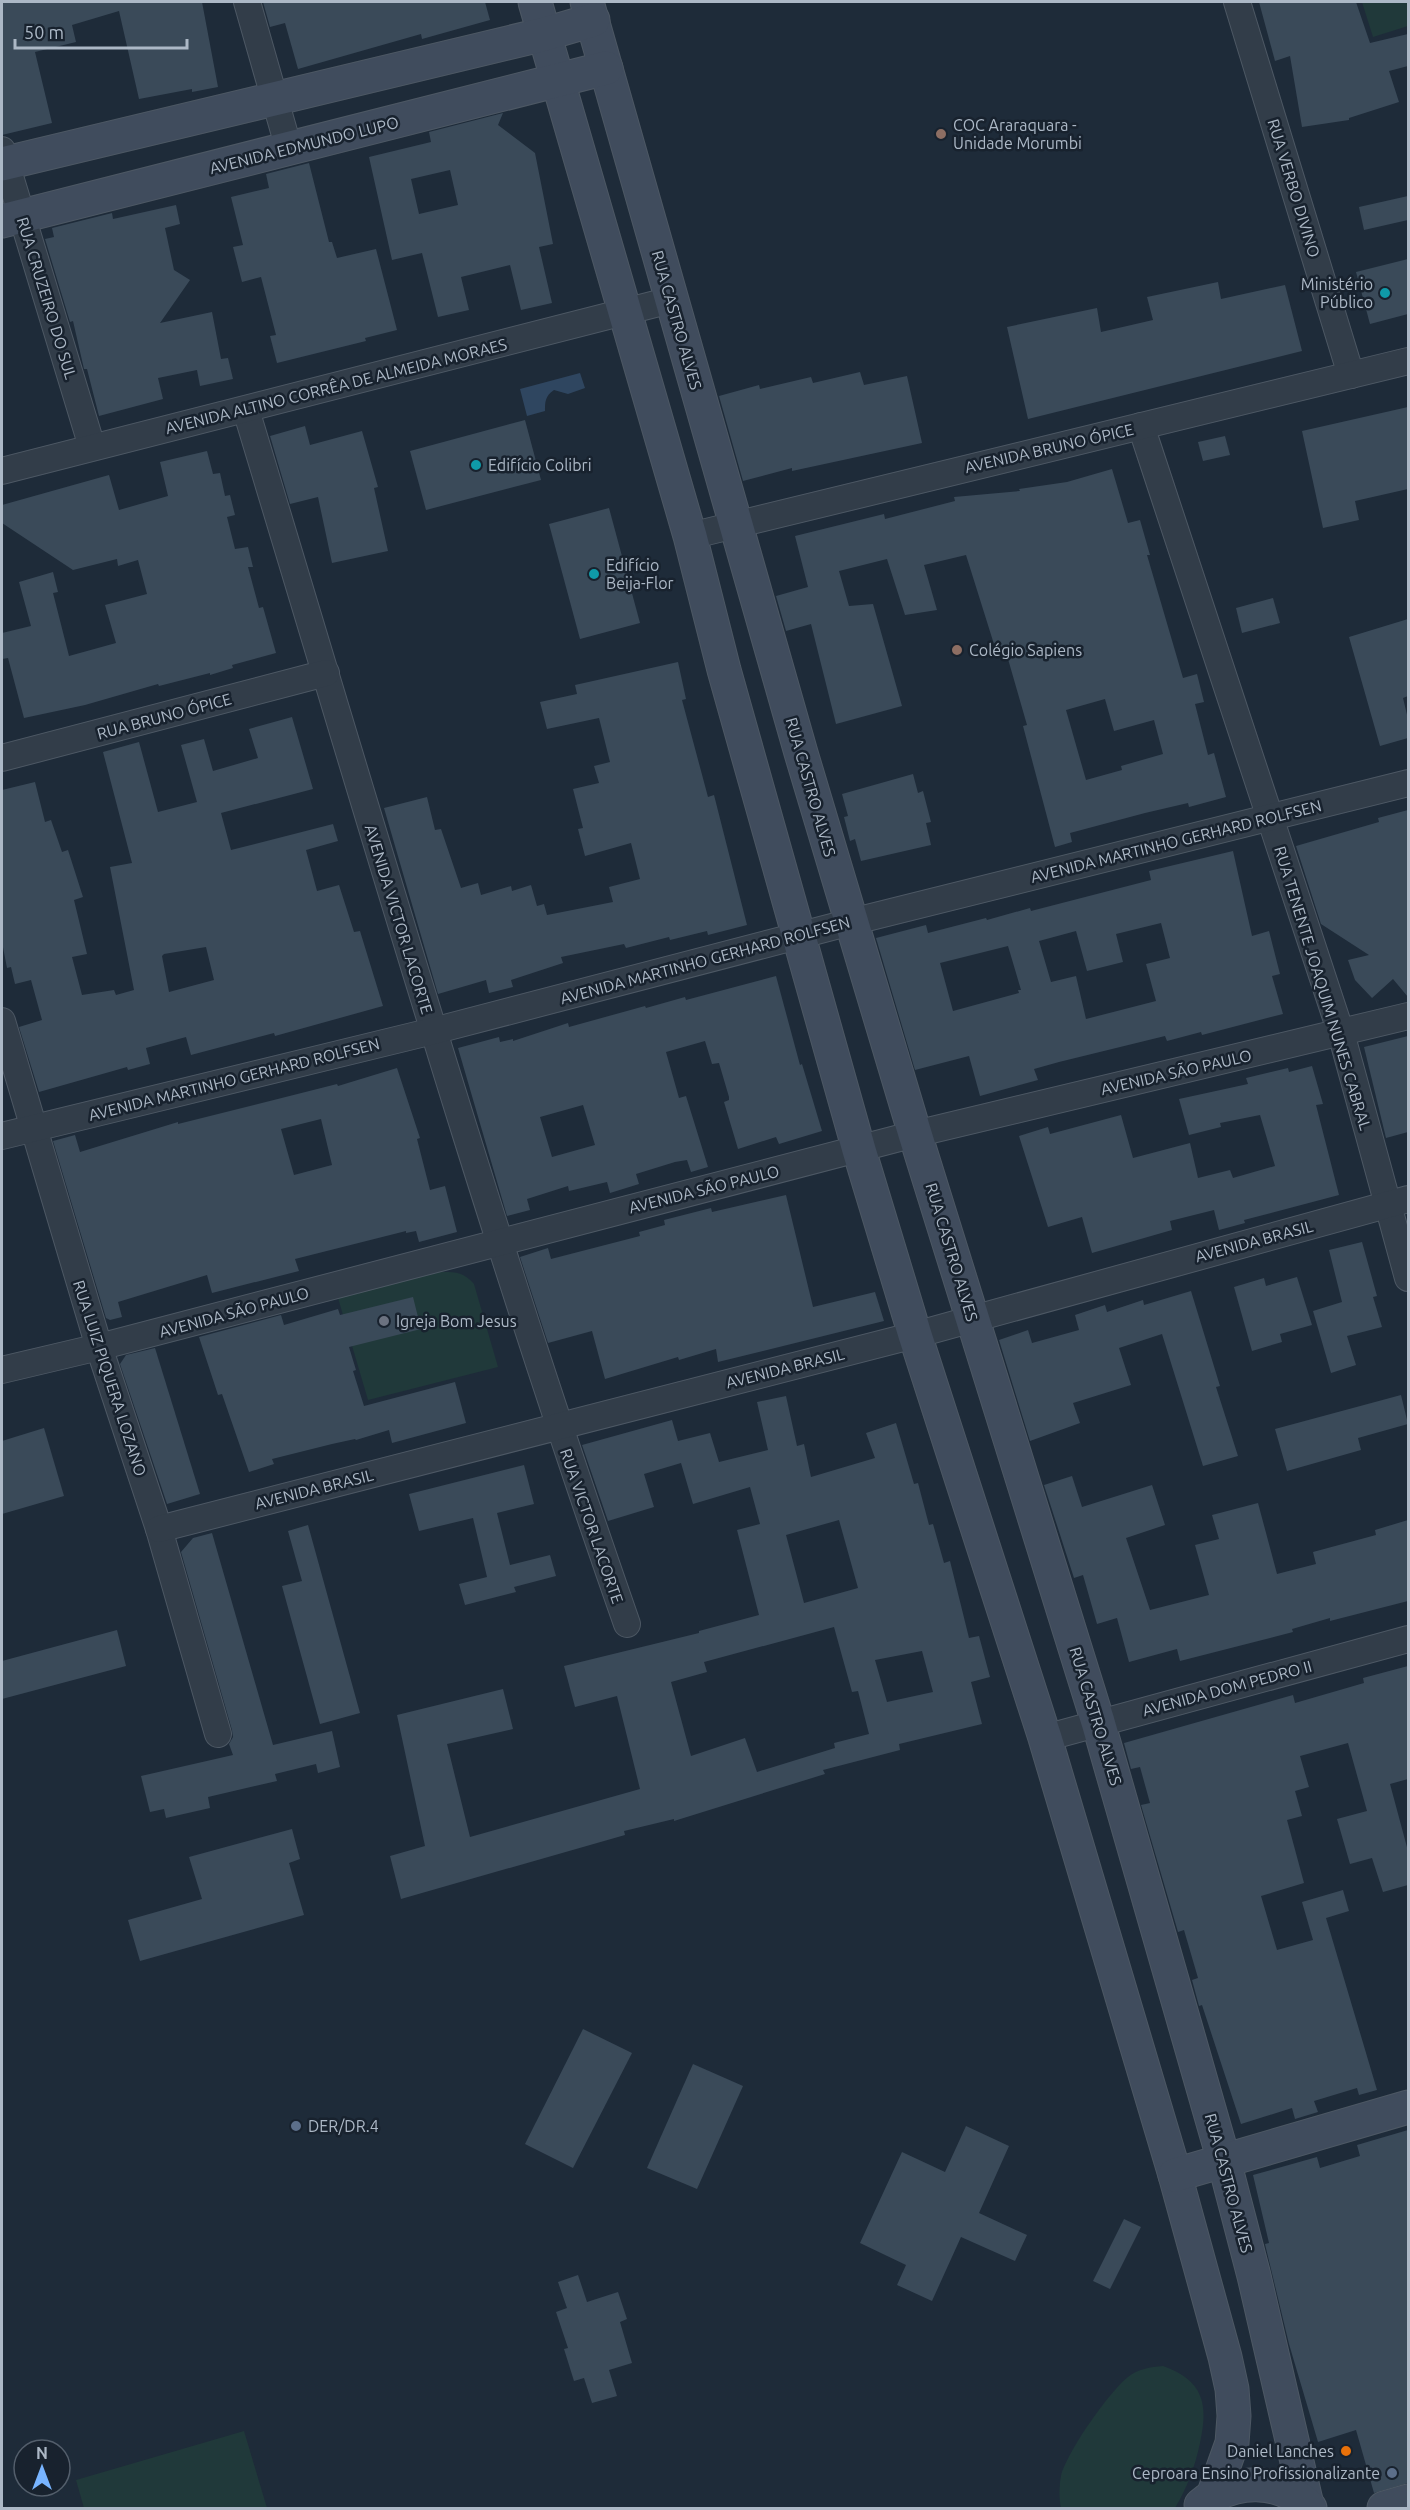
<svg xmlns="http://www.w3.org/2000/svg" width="1410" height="2510" viewBox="0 0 1410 2510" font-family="Ubuntu,sans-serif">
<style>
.green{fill:#20393a}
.water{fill:#2f4660}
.building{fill:#3a4a59;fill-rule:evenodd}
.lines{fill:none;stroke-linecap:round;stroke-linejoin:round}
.street-casing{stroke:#4d5864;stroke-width:28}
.secondary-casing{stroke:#4d5864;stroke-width:35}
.street{stroke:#323d49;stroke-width:26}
.secondary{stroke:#404c5d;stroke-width:33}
.education-dot{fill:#8d6e63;stroke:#18222e;stroke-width:2}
.culture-dot{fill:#0f9aa8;stroke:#18222e;stroke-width:2}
.worship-dot{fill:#6b7280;stroke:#18222e;stroke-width:2}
.service-dot{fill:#5c6f8a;stroke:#18222e;stroke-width:2}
.food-dot{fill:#e8710a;stroke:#18222e;stroke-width:2}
.labels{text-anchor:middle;stroke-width:5;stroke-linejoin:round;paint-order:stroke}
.poi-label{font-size:16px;fill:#acb8c6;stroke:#18222e;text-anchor:start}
.street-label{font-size:16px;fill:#acb8c6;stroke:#18222e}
</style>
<rect width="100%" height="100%" fill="#1e2b39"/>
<!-- green -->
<g class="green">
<polygon points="1362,2 1408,2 1408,26 1373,37"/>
<path d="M438,1272C454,1272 463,1271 474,1284L498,1367L368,1400L338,1298Z"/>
<path d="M1163,2366C1203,2380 1209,2404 1200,2443C1195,2467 1187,2488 1175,2508H1061C1059,2500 1059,2485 1061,2476C1067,2452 1109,2392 1128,2377C1138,2369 1150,2367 1163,2366Z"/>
<polygon points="244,2431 267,2508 84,2508 76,2480"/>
</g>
<!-- water -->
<path class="water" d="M580,373L585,388L568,394L554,390C545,396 545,402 545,411L527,416L520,389Z"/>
<!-- building -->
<g class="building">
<polygon points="2,2 202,2 218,87 192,92 192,89 139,99 119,11 72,25 76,42 35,52 52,123 2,135"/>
<polygon points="263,2 485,2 490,20 422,39 421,34 298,69 285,23 270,27"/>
<polygon points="1259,2 1356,2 1370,43 1408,34 1408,66 1389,71 1399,102 1349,118 1349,120 1302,127 1290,56 1275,61"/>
<path d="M503,113L498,125L535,153L553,244L539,247L552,303L521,310L510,265L461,277L469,310L438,317L422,253L392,260L369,157L431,142L429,132ZM450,170L458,205L419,214L411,179Z"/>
<polygon points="309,163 329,242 332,242 337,258 376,249 397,330 365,338 366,341 277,363 270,336 276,335 261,277 242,282 233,247 243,245 231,197 269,188 266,174"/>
<polygon points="1408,196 1408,220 1364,230 1359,207"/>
<polygon points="176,205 180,224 165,228 174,270 190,280 160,323 212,312 221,359 228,358 233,379 200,386 197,370 158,378 163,399 99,416 87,369 84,369 73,321 70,322 45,239 54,237 52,228 112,213 113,219"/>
<polygon points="1408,259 1408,314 1370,324 1356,272"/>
<polygon points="1218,282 1221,299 1285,285 1302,351 1028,419 1007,327 1097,308 1101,332 1153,320 1147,297"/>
<polygon points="860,372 864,385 907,376 922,443 792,471 792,468 743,481 719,396 759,385 760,389 811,377 813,383"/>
<polygon points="1408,407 1408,489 1355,501 1359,520 1323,528 1302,431"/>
<polygon points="525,420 541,480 426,510 410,451"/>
<polygon points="305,426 310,445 362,431 378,487 374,488 388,551 332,563 318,497 290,504 270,436"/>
<polygon points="1225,436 1230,455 1203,461 1198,442"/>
<polygon points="207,451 213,474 220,473 225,496 230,495 235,515 227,517 235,549 248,547 253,567 248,567 259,608 263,607 276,653 232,665 233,668 210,675 210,673 159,686 158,684 85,705 24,718 8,658 2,659 2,633 31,626 19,582 53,572 58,592 53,593 69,656 116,643 105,605 147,594 138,560 118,566 117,559 73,570 2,523 2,505 109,475 119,510 168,496 160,462"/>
<path d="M1112,469L1128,523L1140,520L1150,555H1147L1183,678L1197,674L1204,702L1195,704L1208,755L1214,753L1226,797L1189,807L1188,803L1145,813L1070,833L1072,842L1055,847L1023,726L1027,725L1006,652L998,657L966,555L924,565L937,610L905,615L887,559L839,571L849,606L873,604L902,706L836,724L811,624L786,631L776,596L808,587L795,536L884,514L885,519L955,501L954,497L1020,491L1019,489L1067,482ZM1105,699L1114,731L1154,720L1163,754L1121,766L1122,770L1086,780L1066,710Z"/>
<polygon points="609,508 640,623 580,639 549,524"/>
<polygon points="1273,598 1280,623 1242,633 1236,608"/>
<polygon points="1408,619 1408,696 1403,698 1408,719 1408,738 1380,746 1349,637"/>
<polygon points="678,662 686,699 682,700 708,797 714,795 747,925 708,935 707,931 670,940 669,937 626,948 624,944 561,957 563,963 511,980 513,987 489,993 486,980 438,994 384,808 427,797 435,830 441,829 461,888 478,883 481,895 511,886 512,891 531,885 537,906 544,904 547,915 613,902 609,887 640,879 631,843 585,856 578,829 583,828 573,789 599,783 594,766 610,762 599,718 547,729 540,702 577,694 575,685"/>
<path d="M292,717L313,789L221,813L231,850L333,824L338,841L306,850L317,891L339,885L354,932L360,931L383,1006L275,1036L274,1033L191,1055L186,1037L146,1048L150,1064L128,1070L127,1067L39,1092L19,1027L42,1020L31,980L15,984L11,967L7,968L2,942V790L35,782L45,822L51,820L62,852L68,850L83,897L74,900L87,954L72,957L82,995L114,990L116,995L134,990L110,867L132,863L103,752L139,742L158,812L197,802L181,745L204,739L213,771L258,758L249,729ZM206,947L214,980L169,992L162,956L164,954Z"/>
<polygon points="913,774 918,793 923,791 931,822 926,823 931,845 861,861 855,839 850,841 844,817 848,816 842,794"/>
<polygon points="1408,810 1408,997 1393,979 1372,998 1355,980 1348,960 1369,955 1321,924 1296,846 1379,822 1378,818"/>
<path d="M1233,851L1252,936L1269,931L1280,974L1272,976L1283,1014L1202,1035L1201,1032L1167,1041L1165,1036L1059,1062L1034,1069L1038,1080L980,1096L969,1056L915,1070L876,938L926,925L928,933L986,918L987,920L1030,908L1031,911L1151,880L1149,871ZM1161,923L1170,958L1146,964L1156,1001L1086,1019L1076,976L1051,982L1039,941L1076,931L1087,971L1123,962L1116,934ZM1008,946L1021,990H1018L1019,993L953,1011L940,963Z"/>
<path d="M776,976L800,1065L802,1064L822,1131L779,1144L776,1137L738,1149L724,1102L729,1100V1097L719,1063L712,1064L705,1041L666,1052L679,1098L686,1096L708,1167L691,1172L687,1160L675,1162L636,1174L639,1184L610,1193L607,1182L569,1191L568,1186L527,1199L530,1210L507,1216L458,1048L499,1037L500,1042L513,1039V1041L568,1023L569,1027L645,1006L646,1008L685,997L686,1000ZM583,1105L595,1145L552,1157L540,1117Z"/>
<polygon points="1408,1036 1408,1132 1386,1138 1364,1047"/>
<polygon points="1312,1066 1323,1104 1316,1105 1339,1195 1244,1220 1245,1223 1219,1230 1214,1210 1170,1221 1172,1230 1092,1253 1082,1217 1048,1227 1019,1136 1048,1127 1050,1134 1121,1115 1133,1158 1190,1143 1198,1178 1230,1170 1233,1178 1275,1166 1260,1115 1220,1123 1221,1127 1189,1135 1179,1099 1248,1084 1246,1078 1288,1068 1289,1072"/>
<path d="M397,1068L420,1138L417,1139L430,1190L445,1186L457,1232L419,1242L416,1231L406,1233V1231L295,1259L299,1271L212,1293L207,1275L118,1302L122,1317L110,1320L106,1318L53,1141L75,1135L80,1152L178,1122V1124L337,1084L338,1086ZM321,1119L332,1165L294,1175L281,1129Z"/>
<polygon points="786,1195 813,1307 875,1292 884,1321 718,1362 716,1349 679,1360 678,1357 605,1379 592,1331 548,1343 520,1257 548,1248 551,1259 640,1236 639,1232 665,1225 664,1220 711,1208 712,1212"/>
<polygon points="1362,1242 1377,1296 1373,1297 1382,1327 1347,1336 1356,1365 1331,1373 1313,1311 1342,1302 1329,1250"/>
<polygon points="1297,1277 1312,1325 1280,1334 1282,1342 1252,1351 1234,1287 1264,1278 1266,1286"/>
<polygon points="1191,1291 1220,1386 1216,1387 1238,1456 1203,1466 1162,1334 1119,1348 1131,1385 1073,1403 1080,1423 1030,1441 999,1340 1028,1330 1032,1343 1079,1330 1075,1315 1105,1305 1107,1312 1143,1300 1144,1305"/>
<polygon points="413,1297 421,1329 349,1347 356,1370 353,1371 364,1406 455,1382 466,1423 392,1443 389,1430 356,1440 355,1439 332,1444 272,1459 274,1464 249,1472 222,1394 218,1395 199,1337 281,1315 284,1325 338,1309 340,1315"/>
<polygon points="155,1348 200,1494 167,1504 120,1364 126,1355"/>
<polygon points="1401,1395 1408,1424 1358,1438 1361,1450 1287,1471 1275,1429"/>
<path d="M786,1396L797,1446L804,1444L811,1477L875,1458L866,1433L896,1423L914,1484L918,1483L929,1525L933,1524L944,1563L950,1561L969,1638L979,1636L990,1677L971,1682L982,1724L899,1744L900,1750L823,1770L825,1774L674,1821V1819L624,1831L625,1835L401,1899L390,1856L425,1846L397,1715L503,1689L513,1729L447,1744L470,1837L640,1789L617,1696L575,1707L564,1666L699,1633V1631L759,1615L737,1530L760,1524L750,1487L693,1504L681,1463L644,1474L654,1507L608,1521L582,1445L672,1420L678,1441L710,1433L719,1462L768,1450L757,1402ZM839,1520L858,1588L804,1603L786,1535ZM834,1627L852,1692L858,1691L869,1734L834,1743L835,1748L757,1772L745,1738L691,1756L671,1682L707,1672L704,1662ZM922,1651L933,1692L887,1702L875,1660Z"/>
<polygon points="44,1428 64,1496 2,1514 2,1441"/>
<polygon points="524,1465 534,1504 497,1513 510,1565 550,1555 556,1576 514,1587 516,1592 465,1605 459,1584 487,1577 473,1518 419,1531 409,1494"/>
<polygon points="1072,1476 1082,1507 1152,1485 1165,1525 1126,1538 1150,1610 1209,1595 1195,1545 1219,1539 1212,1515 1258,1503 1277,1574 1316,1564 1313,1552 1376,1535 1375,1530 1408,1520 1408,1601 1330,1621 1330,1618 1292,1629 1293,1632 1180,1661 1177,1649 1129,1662 1117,1618 1097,1624 1083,1575 1074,1578 1044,1485"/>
<polygon points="308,1525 360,1713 320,1724 282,1586 302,1581 288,1531"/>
<polygon points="212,1533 273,1745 332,1731 340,1767 318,1773 316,1764 275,1774 277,1781 208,1797 210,1808 166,1818 164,1809 150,1812 141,1776 233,1755 229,1744 233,1737 232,1730 181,1552 193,1538"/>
<polygon points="117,1630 126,1666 2,1699 2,1661"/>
<polygon points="1408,1666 1408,1779 1390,1784 1408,1851 1408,1885 1383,1892 1372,1858 1350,1864 1337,1819 1367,1811 1348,1743 1300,1756 1309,1787 1295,1791 1302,1816 1287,1820 1304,1883 1261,1896 1277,1950 1313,1940 1302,1902 1343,1890 1349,1911 1326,1918 1377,2090 1359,2095 1357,2088 1314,2101 1318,2112 1295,2119 1292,2108 1241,2124 1202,2005 1199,2006 1192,1980 1198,1978 1184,1930 1178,1932 1141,1805 1150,1803 1140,1767 1131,1769 1124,1743 1293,1695 1295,1703 1364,1683 1363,1678"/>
<polygon points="292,1829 300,1859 289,1863 304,1915 140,1961 128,1920 202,1899 189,1857"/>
<polygon points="583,2029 632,2053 573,2168 525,2144"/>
<polygon points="693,2064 743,2086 697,2189 647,2168"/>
<polygon points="966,2126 1009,2146 979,2213 1027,2235 1015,2261 961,2237 932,2301 897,2285 906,2265 860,2243 902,2152 945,2172"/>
<polygon points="1408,2130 1408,2483 1374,2493 1356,2430 1318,2442 1289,2344 1265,2244 1269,2243 1253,2175 1317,2157 1320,2168 1360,2156 1357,2145"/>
<polygon points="1124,2219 1141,2227 1110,2289 1093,2281"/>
<polygon points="578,2275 587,2302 618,2292 627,2319 620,2322 632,2363 609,2370 617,2396 592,2403 584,2378 574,2381 564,2349 568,2348 556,2312 567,2308 558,2282"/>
</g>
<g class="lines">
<!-- street casing -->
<g class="street-casing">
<g id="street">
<polyline points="247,2 289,149"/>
<polyline points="1237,2 1351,375"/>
<polyline points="2,150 92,447"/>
<path d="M246,410C369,816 487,1224 627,1624"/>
<polyline points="1141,426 1341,1033 1408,1278"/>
<polyline points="2,471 671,300"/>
<polyline points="690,536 1408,361"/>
<polyline points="2,758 326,673"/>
<polyline points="2,1021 99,1347 159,1529 218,1734"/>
<polyline points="2,1136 433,1031 851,922 1408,783"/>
<polyline points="2,1370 99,1347 915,1134 1408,1016"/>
<polyline points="159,1529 915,1335 1408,1199"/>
<polyline points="1045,1738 1408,1639"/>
</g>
</g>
<!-- secondary casing -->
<g class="secondary-casing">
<g id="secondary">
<polyline points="535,2 690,536 724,670 859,1150 915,1335 1045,1738 1175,2175 1225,2357 1232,2389 1234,2416 1232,2443 1213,2496"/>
<polyline points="587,2 801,753 915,1134 1098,1722 1224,2161 1254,2276 1307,2505"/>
<polyline points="2,164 545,34 593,20"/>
<polyline points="2,221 606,68"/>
<polyline points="1175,2175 1408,2107"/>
<path d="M1201,2505C1233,2478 1280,2477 1310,2508"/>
<polyline points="1384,2508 1408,2501"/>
</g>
</g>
<!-- street -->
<use href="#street" class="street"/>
<!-- secondary -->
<use href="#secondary" class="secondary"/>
</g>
<!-- markers -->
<g class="education-dot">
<circle cx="941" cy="134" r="6"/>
<circle cx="957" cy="650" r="6"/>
</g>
<g class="culture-dot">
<circle cx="1385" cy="293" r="6"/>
<circle cx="476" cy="465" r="6"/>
<circle cx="594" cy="574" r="6"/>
</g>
<circle class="worship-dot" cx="384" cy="1321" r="6"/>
<g class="service-dot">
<circle cx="296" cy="2126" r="6"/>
<circle cx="1392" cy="2473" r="6"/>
</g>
<circle class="food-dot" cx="1346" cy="2451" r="6"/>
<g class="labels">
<!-- poi labels -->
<g class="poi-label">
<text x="953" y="131">COC Araraquara -<tspan x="953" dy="18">Unidade Morumbi</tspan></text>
<text x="1373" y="290" text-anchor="end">Ministério<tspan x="1373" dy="18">Público</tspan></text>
<text x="488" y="471">Edifício Colibri</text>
<text x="606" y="571">Edifício<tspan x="606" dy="18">Beija-Flor</tspan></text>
<text x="969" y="656">Colégio Sapiens</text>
<text x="396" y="1327">Igreja Bom Jesus</text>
<text x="308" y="2132">DER/DR.4</text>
<text x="1334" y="2457" text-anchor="end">Daniel Lanches</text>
<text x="1380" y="2479" text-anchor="end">Ceproara Ensino Profissionalizante</text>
</g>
<!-- street labels -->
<g class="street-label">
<text transform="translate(304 145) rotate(-14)" y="6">AVENIDA EDMUNDO LUPO</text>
<text transform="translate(1294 188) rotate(73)" y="6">RUA VERBO DIVINO</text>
<text transform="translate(47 298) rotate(73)" y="6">RUA CRUZEIRO DO SUL</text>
<text transform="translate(677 320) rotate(74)" y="6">RUA CASTRO ALVES</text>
<text transform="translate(336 386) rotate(-14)" y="6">AVENIDA ALTINO CORRÊA DE ALMEIDA MORAES</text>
<text transform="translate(1049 448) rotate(-13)" y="6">AVENIDA BRUNO ÓPICE</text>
<text transform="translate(164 716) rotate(-15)" y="6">RUA BRUNO ÓPICE</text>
<text transform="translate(811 787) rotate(74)" y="6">RUA CASTRO ALVES</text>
<text transform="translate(1176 841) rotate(-14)" y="6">AVENIDA MARTINHO GERHARD ROLFSEN</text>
<text transform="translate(399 919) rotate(73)" y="6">AVENIDA VICTOR LACORTE</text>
<text transform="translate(705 960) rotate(-15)" y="6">AVENIDA MARTINHO GERHARD ROLFSEN</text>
<text transform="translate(1323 988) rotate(73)" y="6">RUA TENENTE JOAQUIM NUNES CABRAL</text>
<text transform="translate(1176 1072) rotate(-13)" y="6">AVENIDA SÃO PAULO</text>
<text transform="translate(234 1079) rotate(-14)" y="6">AVENIDA MARTINHO GERHARD ROLFSEN</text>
<text transform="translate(704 1189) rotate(-14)" y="6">AVENIDA SÃO PAULO</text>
<text transform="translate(1254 1241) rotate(-15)" y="6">AVENIDA BRASIL</text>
<text transform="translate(952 1252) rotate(73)" y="6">RUA CASTRO ALVES</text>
<text transform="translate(234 1312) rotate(-15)" y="6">AVENIDA SÃO PAULO</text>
<text transform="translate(785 1368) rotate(-14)" y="6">AVENIDA BRASIL</text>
<text transform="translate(110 1378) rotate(72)" y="6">RUA LUIZ PIQUERA LOZANO</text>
<text transform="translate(314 1489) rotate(-14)" y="6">AVENIDA BRASIL</text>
<text transform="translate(592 1526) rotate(71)" y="6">RUA VICTOR LACORTE</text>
<text transform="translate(1227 1688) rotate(-15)" y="6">AVENIDA DOM PEDRO II</text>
<text transform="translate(1096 1716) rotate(73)" y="6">RUA CASTRO ALVES</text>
<text transform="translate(1229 2183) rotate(75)" y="6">RUA CASTRO ALVES</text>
</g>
</g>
<!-- border -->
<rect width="1410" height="2510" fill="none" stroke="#acb8c6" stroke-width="6"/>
<!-- north arrow -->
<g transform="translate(42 2468)"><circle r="28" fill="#18222e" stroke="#535e6b" stroke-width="1.5"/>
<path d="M0-4.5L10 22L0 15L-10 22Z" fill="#78b4ff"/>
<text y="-9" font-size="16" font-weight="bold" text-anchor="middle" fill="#acb8c6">N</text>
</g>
<!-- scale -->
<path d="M15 39v9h172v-9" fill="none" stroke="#acb8c6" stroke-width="3"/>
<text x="24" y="39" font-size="18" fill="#acb8c6" stroke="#18222e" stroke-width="4.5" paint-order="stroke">50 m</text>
</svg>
